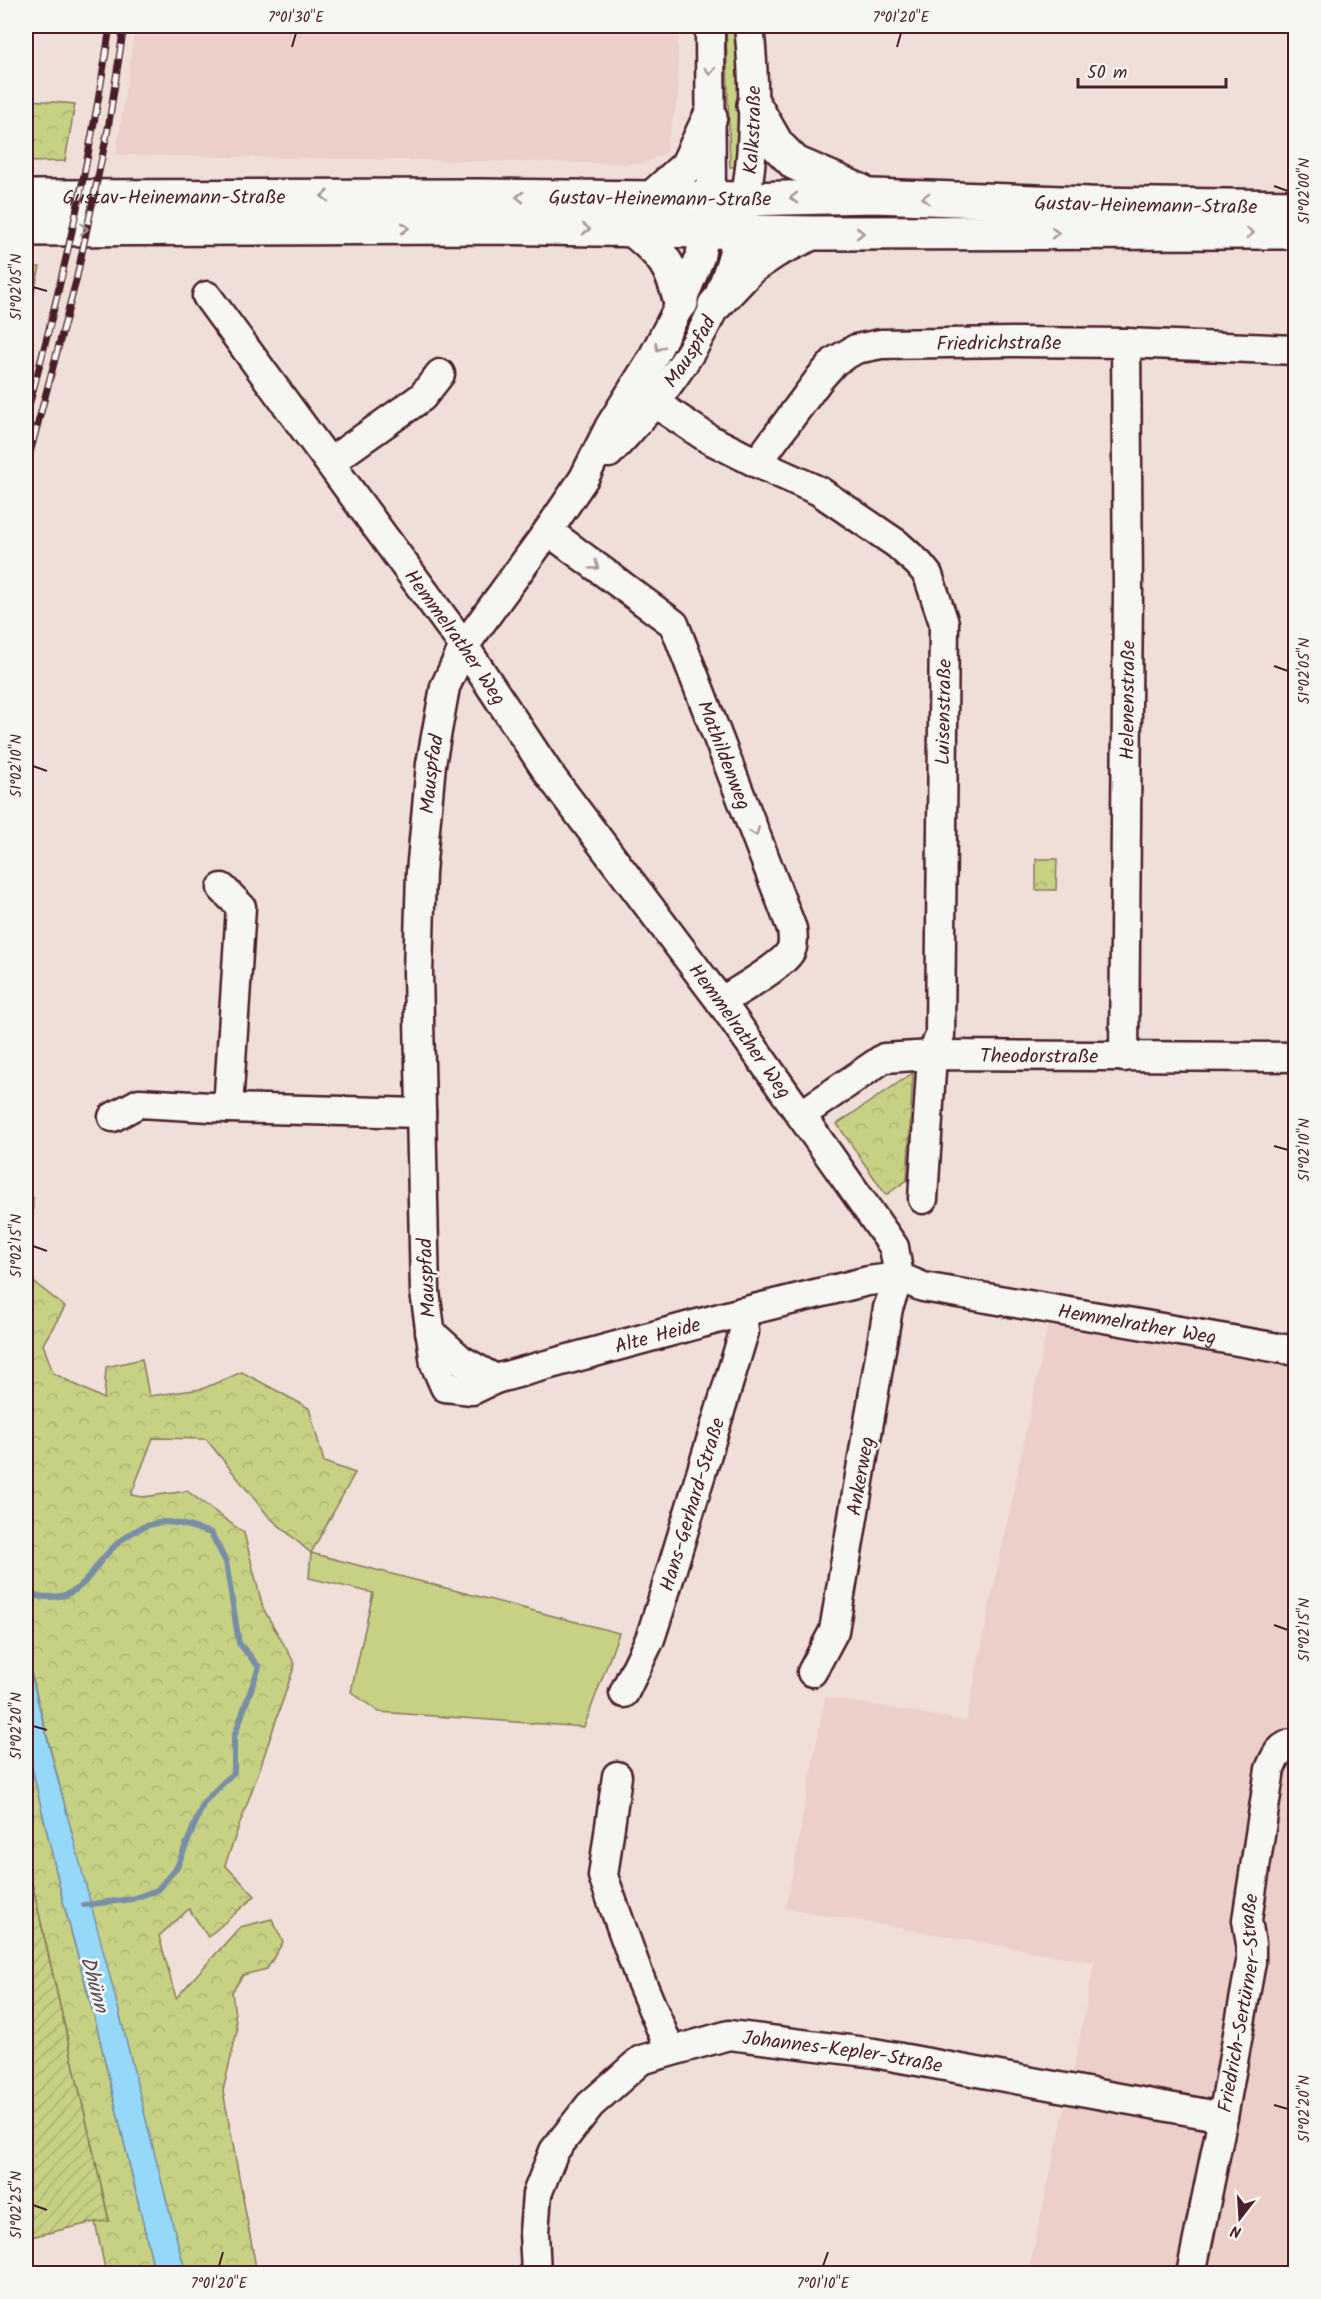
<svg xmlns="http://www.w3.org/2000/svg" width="1321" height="2299" viewBox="0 0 1321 2299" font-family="Kalam,sans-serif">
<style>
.built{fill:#eccfc8}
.grass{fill:#c6d184;stroke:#887858;stroke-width:1.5}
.forest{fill:url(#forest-crowns);stroke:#887858;stroke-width:1.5}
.garden{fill:url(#garden-furrows);stroke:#887858;stroke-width:1.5}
.water{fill:#96d8f8;stroke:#788ea6;stroke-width:1.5}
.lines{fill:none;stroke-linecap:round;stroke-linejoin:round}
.stream{stroke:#788ea6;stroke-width:6}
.minor-casing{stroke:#4a1f2b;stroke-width:33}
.major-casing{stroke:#4a1f2b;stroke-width:38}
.minor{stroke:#f6f6f2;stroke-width:28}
.major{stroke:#f6f6f2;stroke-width:33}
.rail-casing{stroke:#4a1f2b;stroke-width:7}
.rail{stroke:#f6f6f2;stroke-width:4.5;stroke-dasharray:14;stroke-linecap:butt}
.oneway{stroke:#a99598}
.ticks{fill:none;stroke:#4a1f2b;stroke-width:2}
.labels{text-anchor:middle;stroke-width:5;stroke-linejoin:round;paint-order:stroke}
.street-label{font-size:20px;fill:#4a1f2b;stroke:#f6f6f2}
.water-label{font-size:21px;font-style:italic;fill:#5d4d5e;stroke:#f6f6f2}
.neatline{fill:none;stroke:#4a1f2b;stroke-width:2}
.ticks-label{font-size:15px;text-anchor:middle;fill:#4a1f2b}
</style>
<defs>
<pattern id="forest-crowns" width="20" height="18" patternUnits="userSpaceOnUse" patternTransform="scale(1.5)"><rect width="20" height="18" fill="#c6d184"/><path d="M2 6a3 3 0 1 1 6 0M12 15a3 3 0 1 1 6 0" fill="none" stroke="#acb372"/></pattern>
<pattern id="garden-furrows" width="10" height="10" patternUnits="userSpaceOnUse" patternTransform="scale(1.5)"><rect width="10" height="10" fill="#c6d184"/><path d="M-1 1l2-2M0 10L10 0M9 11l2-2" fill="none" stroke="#acb372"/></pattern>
</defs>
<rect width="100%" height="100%" fill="#f0dfd9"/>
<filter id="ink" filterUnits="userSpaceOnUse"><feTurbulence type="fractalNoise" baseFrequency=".0167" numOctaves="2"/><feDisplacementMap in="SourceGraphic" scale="12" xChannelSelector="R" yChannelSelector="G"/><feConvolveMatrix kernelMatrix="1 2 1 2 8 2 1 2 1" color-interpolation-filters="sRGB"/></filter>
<g filter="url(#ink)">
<!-- built -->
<g class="built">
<polygon points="135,26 678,26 678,97 665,153 643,164 116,155"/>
<polygon points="1049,1320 1295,1361 1295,2273 1028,2273 1073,2072 1094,1962 786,1908 825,1697 966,1721"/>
</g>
<!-- grass -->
<g class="grass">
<polygon points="726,26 739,26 743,167 730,167"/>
<polygon points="311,1553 619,1633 584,1727 379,1712 351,1692 373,1593 309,1578"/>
</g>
<!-- forest -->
<g class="forest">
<polygon points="26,93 31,100 75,104 65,161 26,162"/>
<polygon points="26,267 40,267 26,324"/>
<polygon points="1036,859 1057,859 1056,890 1036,890"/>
<polygon points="913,1073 907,1180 886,1195 837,1124"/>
<polygon points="33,1198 30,1279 65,1307 43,1344 53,1373 104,1399 106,1367 142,1359 149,1396 202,1389 242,1372 309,1408 324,1462 355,1473 311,1553 269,1517 206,1439 153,1438 131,1495 143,1497 187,1491 244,1533 263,1608 295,1664 260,1768 225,1865 255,1896 208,1937 189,1909 159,1936 176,1998 240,1927 272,1919 283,1942 267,1969 243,1975 232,1992 237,2031 223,2091 257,2273 186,2273 156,2166 26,1653 26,1201"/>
<polygon points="26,1742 64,1905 96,2023 155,2273 106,2273 95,2222 109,2220 26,1857"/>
</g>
<!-- garden -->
<polygon class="garden" points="26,1857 109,2221 95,2222 26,2238"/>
<!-- water -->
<path class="water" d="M26,1653C53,1767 85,1879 114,1992C138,2086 160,2180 186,2273H155L96,2023L64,1905L26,1742Z"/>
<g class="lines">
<!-- stream -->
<path class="stream" d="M26,1594C39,1597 54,1599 67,1594C83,1588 90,1575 100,1562C116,1542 139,1523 166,1522C181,1522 197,1529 211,1533L226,1562L239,1643L259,1667L234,1737V1772L204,1802L177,1867L157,1890L132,1899L84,1905"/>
<!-- minor casing -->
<g class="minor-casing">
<g id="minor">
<path id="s1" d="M207,296L464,646L549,774L721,1002L894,1247L899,1277L888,1308L834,1631L812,1672"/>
<polyline points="634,389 709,439 757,463 819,491 897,544 919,564 928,575 944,623 940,1035 932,1055 923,1199"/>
<path id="s2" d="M609,453C650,410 692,360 715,305C753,218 759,118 749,26"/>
<polyline points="330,462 422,397 440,374"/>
<path id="s3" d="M757,463L820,378L835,361L856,349L881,344L1013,342L1126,343L1296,350"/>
<path id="s4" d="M548,531L674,624L792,929C793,936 794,946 790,952C781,967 737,991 721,1002"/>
<polyline points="222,888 241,907 228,1108"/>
<path id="s5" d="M1124,1057L1128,589L1126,343"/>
<path id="s6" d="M801,1115L884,1058L932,1055L1296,1057"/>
<polyline points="113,1117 139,1103 228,1108 421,1113"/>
<path id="s7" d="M430,1332L461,1360L495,1379L742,1312L868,1281L899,1277L923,1287L1296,1351"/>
<path id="s8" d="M495,1379L472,1390L445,1387L435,1364L425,1292L418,973L421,872L431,764L445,687L464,646L548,531L584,478L610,426L652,359L681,303L700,257L711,199L710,26"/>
<path id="s9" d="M624,1693L650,1639L661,1605L744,1332L742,1312"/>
<polyline points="617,1776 603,1876 640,1979 670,2050"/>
<path id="s10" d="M536,2274L534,2232L537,2194L554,2151L590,2105L641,2060L729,2035L874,2053L1223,2117"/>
<path id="s11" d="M1191,2274L1223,2117L1251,1962V1944L1247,1920L1270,1769C1276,1755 1280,1745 1296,1743"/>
</g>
</g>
<!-- major casing -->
<g class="major-casing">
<g id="major">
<polyline points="754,105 777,145 795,163 860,191"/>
<path id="s12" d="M26,197L481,196L746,199L873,196L1090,204L1296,207"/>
<polyline points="652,198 687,166 710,117"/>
<polyline points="26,229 486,227 813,233 1296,232"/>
<path d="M633,230C663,254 672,266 681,303"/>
<polyline points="715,305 751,267 775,251 806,236"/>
</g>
</g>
<!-- minor -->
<use href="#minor" class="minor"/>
<!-- major -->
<use href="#major" class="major"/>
<!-- rail casing -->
<g class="rail-casing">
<g id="rail">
<path d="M26,417C61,288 91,158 110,26"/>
<polyline points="26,468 76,281 108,129 124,26"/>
</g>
</g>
<!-- rail -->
<use href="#rail" class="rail"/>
</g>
<!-- one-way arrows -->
<defs><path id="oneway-chevron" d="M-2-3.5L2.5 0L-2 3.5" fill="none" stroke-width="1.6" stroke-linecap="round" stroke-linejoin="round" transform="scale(1.5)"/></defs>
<g class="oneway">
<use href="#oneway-chevron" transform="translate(710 71) rotate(91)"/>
<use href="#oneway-chevron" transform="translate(325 196) rotate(180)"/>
<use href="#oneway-chevron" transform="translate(520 197) rotate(-179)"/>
<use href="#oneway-chevron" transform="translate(794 198) rotate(179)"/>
<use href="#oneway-chevron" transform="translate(926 198) rotate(-178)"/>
<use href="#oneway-chevron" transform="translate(405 228)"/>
<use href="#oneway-chevron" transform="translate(84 229)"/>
<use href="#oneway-chevron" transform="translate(586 229) rotate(1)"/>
<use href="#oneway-chevron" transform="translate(860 233)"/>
<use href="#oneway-chevron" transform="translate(1055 233)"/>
<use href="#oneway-chevron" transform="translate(1250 233) rotate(-1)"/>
<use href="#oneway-chevron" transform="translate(659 347) rotate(117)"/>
<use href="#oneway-chevron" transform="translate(595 566) rotate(36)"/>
<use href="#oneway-chevron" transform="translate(755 832) rotate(69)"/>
</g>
</g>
<!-- ticks -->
<path class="ticks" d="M292,47L296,33M897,47L901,33M1274,186L1288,191M33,287L47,291M1274,666L1288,671M33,766L47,771M1274,1146L1288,1150M33,1246L47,1251M1274,1625L1288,1630M33,1726L47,1730M1274,2105L1288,2109M33,2205L47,2210M219,2266L223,2252M823,2266L828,2252"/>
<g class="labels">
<!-- street labels -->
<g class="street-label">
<text dy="7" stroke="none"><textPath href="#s2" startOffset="363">Kalkstraße</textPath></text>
<text dy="7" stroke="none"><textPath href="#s12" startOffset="148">Gustav-Heinemann-Straße</textPath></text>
<text dy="7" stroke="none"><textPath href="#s12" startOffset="634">Gustav-Heinemann-Straße</textPath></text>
<text dy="7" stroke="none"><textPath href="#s12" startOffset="1120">Gustav-Heinemann-Straße</textPath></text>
<text dy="7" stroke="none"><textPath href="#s3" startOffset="296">Friedrichstraße</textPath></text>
<text dy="7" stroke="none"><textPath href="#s2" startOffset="130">Mauspfad</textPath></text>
<text dy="7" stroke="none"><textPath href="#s1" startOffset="422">Hemmelrather Weg</textPath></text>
<text dy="7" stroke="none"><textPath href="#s5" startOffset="357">Helenenstraße</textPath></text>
<text transform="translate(943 712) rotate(-89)" y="7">Luisenstraße</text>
<text dy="7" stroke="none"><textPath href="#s4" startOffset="297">Mathildenweg</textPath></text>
<text dy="7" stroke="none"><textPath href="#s8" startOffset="669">Mauspfad</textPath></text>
<text dy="7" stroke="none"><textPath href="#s1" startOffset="908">Hemmelrather Weg</textPath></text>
<text dy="7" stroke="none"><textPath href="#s6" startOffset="256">Theodorstraße</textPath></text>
<text transform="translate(426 1278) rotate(-93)" y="7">Mauspfad</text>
<text dy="7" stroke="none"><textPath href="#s7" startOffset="741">Hemmelrather Weg</textPath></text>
<text dy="7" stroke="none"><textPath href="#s7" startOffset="249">Alte Heide</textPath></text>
<text transform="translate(860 1476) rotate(-80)" y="7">Ankerweg</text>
<text dy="7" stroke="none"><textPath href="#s9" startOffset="201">Hans-Gerhard-Straße</textPath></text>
<text dy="7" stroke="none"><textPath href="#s11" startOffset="276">Friedrich-Sertürner-Straße</textPath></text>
<text dy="7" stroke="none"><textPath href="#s10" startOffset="459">Johannes-Kepler-Straße</textPath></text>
</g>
<!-- water labels -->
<g class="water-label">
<text transform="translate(95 1984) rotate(75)" y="7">Dhünn</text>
</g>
</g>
<!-- margin -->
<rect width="1321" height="2299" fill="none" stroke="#f6f6f2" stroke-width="66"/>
<!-- north arrow -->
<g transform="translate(1240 2218) rotate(197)" stroke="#f6f6f2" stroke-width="4.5" paint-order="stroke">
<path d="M0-4.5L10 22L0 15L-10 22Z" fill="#4a1f2b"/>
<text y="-9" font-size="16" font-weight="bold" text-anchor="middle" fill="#4a1f2b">N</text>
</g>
<!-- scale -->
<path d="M1078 78v9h148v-9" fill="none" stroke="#4a1f2b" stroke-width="3"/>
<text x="1087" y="78" font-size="18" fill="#4a1f2b" stroke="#f6f6f2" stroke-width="4.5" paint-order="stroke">50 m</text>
<rect x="33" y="33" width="1255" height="2233" class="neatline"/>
<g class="ticks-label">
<text x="296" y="22">7°01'30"E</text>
<text x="901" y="22">7°01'20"E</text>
<text transform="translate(1304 191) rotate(-90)" y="5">51°02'00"N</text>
<text transform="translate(16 287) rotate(-90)" y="5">51°02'05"N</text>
<text transform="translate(1304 671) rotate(-90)" y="5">51°02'05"N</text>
<text transform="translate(16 766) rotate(-90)" y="5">51°02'10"N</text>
<text transform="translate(1304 1150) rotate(-90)" y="5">51°02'10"N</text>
<text transform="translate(16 1246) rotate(-90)" y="5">51°02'15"N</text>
<text transform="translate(1304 1630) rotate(-90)" y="5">51°02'15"N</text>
<text transform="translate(16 1726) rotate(-90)" y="5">51°02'20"N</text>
<text transform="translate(1304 2109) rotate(-90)" y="5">51°02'20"N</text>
<text transform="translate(16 2205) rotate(-90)" y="5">51°02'25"N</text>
<text x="219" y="2288">7°01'20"E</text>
<text x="823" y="2288">7°01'10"E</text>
</g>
</svg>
